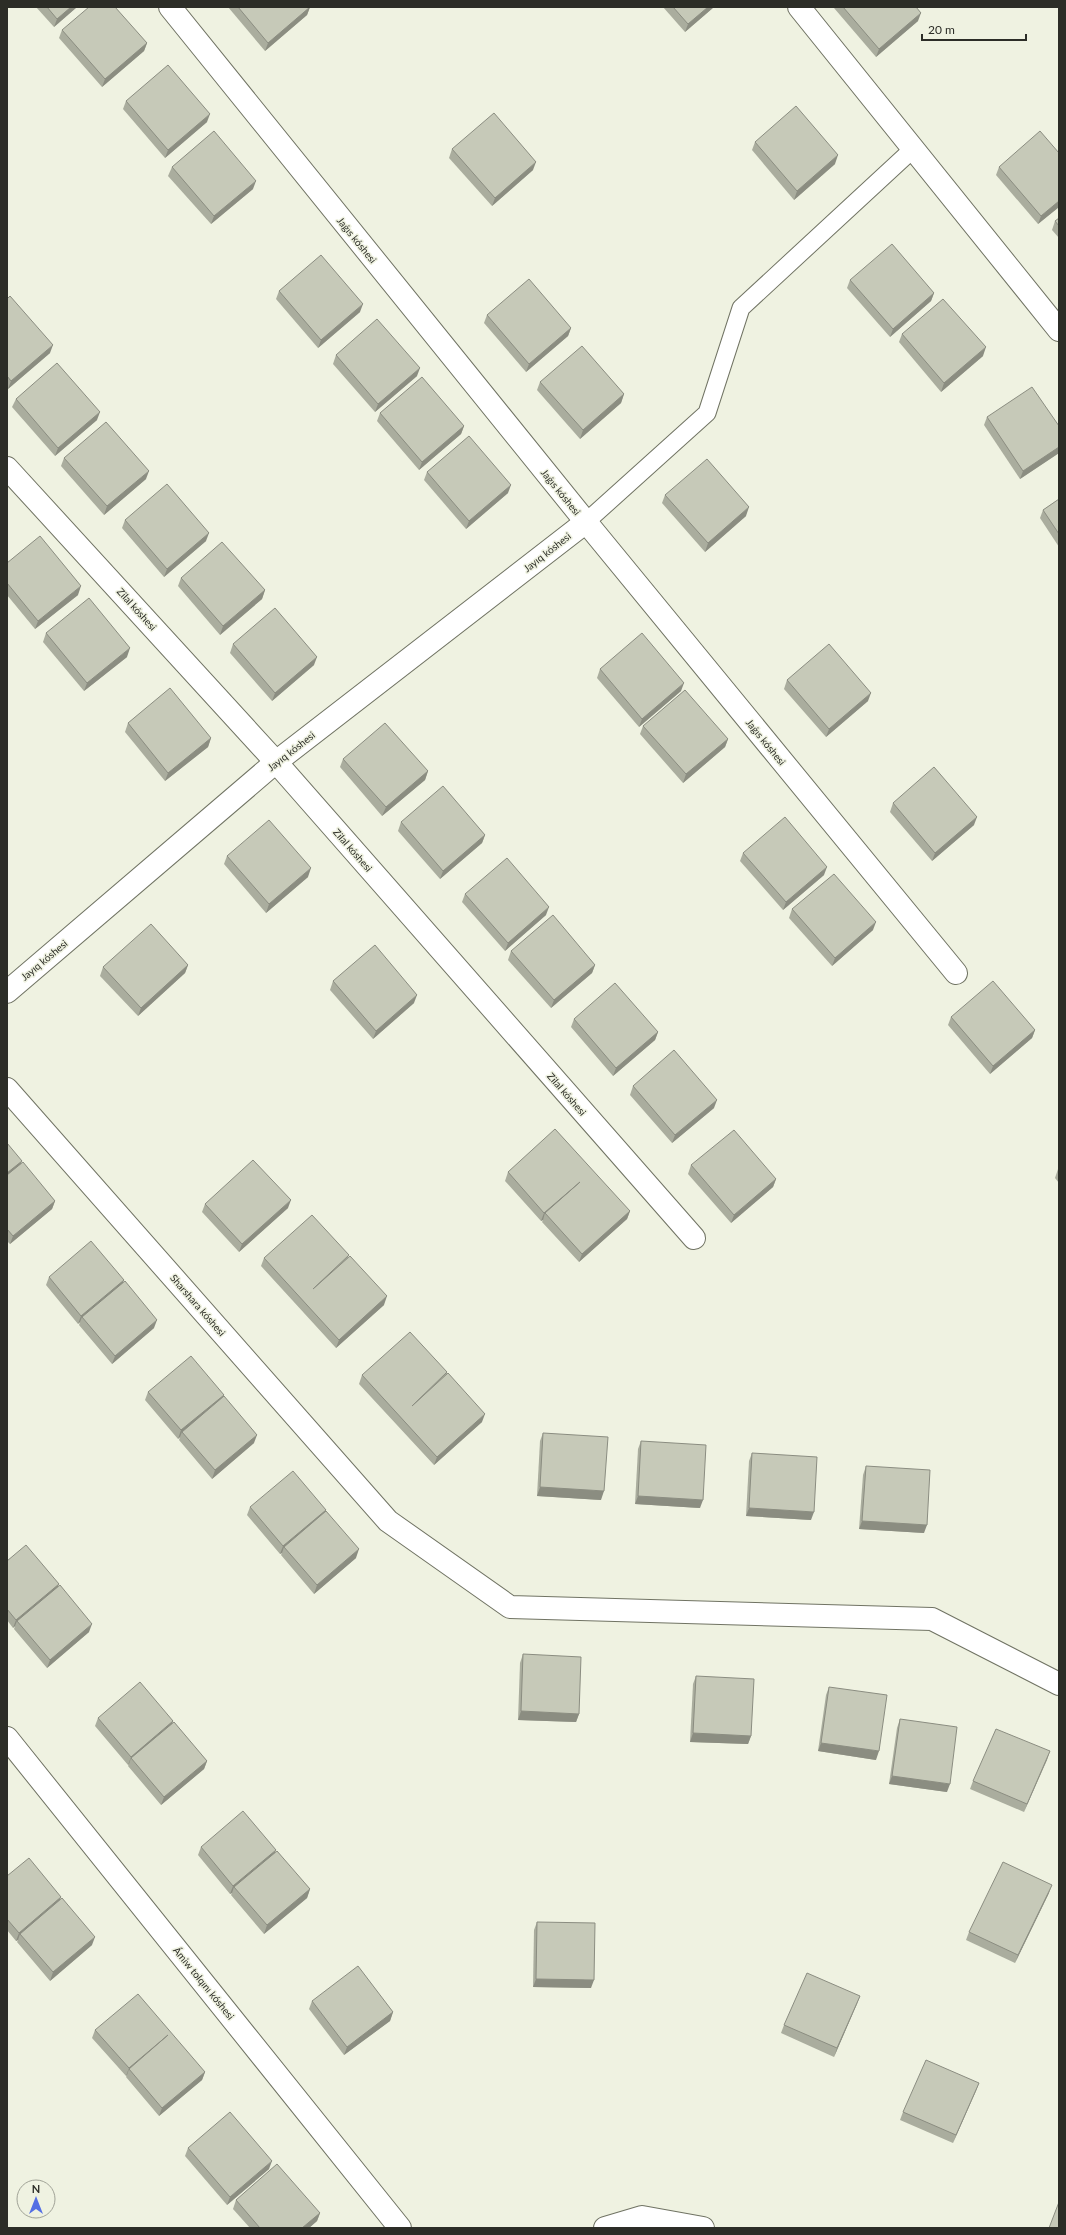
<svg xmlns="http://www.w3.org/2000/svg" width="1066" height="2235" viewBox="0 0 1066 2235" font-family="Lato,sans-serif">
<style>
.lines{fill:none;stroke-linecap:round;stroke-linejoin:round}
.service-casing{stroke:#707363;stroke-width:19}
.minor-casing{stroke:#707363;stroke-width:24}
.service{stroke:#fff;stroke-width:17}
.minor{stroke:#fff;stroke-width:22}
.wall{fill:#aaad9e}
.shaded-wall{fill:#8b8d81}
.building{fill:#c6c9b8;stroke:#8b8d81}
.labels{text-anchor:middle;stroke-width:3;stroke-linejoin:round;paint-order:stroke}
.street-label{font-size:10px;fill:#2c2d27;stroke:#eff2e1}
</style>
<rect width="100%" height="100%" fill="#eff2e1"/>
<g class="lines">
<!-- service casing -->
<g class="service-casing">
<polyline id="service" points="586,522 707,413 741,308 913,149"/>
</g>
<!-- minor casing -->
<g class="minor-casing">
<g id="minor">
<polyline points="170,7 586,522 956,973"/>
<polyline points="799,7 1059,330"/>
<polyline points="7,468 276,762 694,1238"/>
<polyline points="7,992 276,762 586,522"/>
<polyline points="7,1089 388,1521 510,1607 932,1619 1059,1684"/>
<polyline points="7,1738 400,2228"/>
<polyline points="605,2228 642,2217 703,2228"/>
</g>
</g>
<!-- service -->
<use href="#service" class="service"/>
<!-- minor -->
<use href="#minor" class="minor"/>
</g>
<!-- wall -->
<g class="wall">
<polygon points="36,7 77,7 54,27"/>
<polygon points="228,7 310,7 307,15 265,51"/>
<polygon points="663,7 714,7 685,32"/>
<polygon points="834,7 916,7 918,21 876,57 834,8"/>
<polygon points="62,30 147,43 144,51 102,87 59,38"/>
<polygon points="126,101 207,122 165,158 123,109"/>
<polygon points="755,142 835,164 794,200 752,150"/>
<polygon points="452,149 533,170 492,206 449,158"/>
<polygon points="1059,153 1059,207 1038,224 996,175 999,167"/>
<polygon points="172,167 253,189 211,224 168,176"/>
<polygon points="1059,218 1059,238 1052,230 1055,221"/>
<polygon points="850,280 934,293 931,301 890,337 847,288"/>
<polygon points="279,291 360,312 318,348 276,299"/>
<polygon points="7,299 50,353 8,389 7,388"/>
<polygon points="487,315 571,328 568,336 526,372 484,323"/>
<polygon points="902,334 983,356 941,392 899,342"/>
<polygon points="336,355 417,376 375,412 333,364"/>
<polygon points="540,382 624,394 621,403 580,439 537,390"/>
<polygon points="16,399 97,420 55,456 12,407"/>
<polygon points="380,413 464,426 461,434 419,470 377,421"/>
<polygon points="987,417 1059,426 1059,453 1020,479 984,425"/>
<polygon points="64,458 146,479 104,515 61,466"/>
<polygon points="427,472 508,493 466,529 424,480"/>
<polygon points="665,495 746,516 705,552 662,503"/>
<polygon points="1059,499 1059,547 1040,518 1043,510"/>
<polygon points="125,520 206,541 164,577 122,528"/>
<polygon points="7,563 78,595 35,629 7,595"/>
<polygon points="181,578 265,590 262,599 220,635 178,586"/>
<polygon points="46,633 127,657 84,691 43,642"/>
<polygon points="233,644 314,665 272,701 230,653"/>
<polygon points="600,669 681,691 639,727 597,678"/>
<polygon points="787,680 868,701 826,737 784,689"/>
<polygon points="128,723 211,738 208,747 165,781 125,732"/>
<polygon points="643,726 728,739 725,747 683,783 640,734"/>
<polygon points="343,759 428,771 425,780 382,816 340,767"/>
<polygon points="893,803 974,825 932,861 890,812"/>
<polygon points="401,822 485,835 482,843 440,879 398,831"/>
<polygon points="743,853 824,875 783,910 740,861"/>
<polygon points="227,856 308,877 266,913 224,864"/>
<polygon points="465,894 546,915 505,951 462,902"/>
<polygon points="792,909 873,930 832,966 789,918"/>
<polygon points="511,951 595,965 592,973 551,1008 508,960"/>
<polygon points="188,965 185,973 138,1016 100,976 103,967"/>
<polygon points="333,981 414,1003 373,1039 330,990"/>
<polygon points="951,1017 1035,1030 1032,1038 990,1074 948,1025"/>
<polygon points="574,1019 658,1032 655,1040 613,1076 571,1027"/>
<polygon points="633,1086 714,1108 672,1143 630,1095"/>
<polygon points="7,1143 21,1163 55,1201 52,1209 10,1244 7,1241"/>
<polygon points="691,1165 776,1179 773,1187 731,1223 688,1174"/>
<polygon points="1058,1169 1059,1169 1059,1183 1055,1178"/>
<polygon points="508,1172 630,1211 627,1219 579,1262 542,1222 543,1220 541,1221 505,1181"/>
<polygon points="205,1204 288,1208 239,1252 202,1212"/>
<polygon points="349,1255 348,1257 384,1305 336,1348 261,1266 264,1258"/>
<polygon points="49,1277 123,1282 154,1328 112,1364 79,1325 80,1322 78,1324 46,1285"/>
<polygon points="447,1372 447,1374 482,1422 434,1465 359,1384 362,1375"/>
<polygon points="148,1392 223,1398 254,1443 212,1479 179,1440 180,1437 178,1439 145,1400"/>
<polygon points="543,1433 601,1500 537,1496 540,1441"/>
<polygon points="641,1441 700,1508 635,1504 638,1449"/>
<polygon points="752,1453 811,1520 746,1516 749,1461"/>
<polygon points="866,1466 924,1533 859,1529 863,1475"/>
<polygon points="250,1507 325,1512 356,1558 314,1594 281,1555 282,1553 280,1554 247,1515"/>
<polygon points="7,1561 58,1586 89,1632 47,1668 14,1629 15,1626 13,1628 7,1620"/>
<polygon points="523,1654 579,1714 576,1722 518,1720 520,1663"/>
<polygon points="696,1676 751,1736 748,1744 690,1742 693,1684"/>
<polygon points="829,1687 876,1760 818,1751 826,1695"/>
<polygon points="98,1718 173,1721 172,1724 207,1761 204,1769 161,1805 128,1766 129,1764 128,1765 95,1726"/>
<polygon points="900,1719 947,1792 889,1784 897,1728"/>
<polygon points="1050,1751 1024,1812 970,1789 973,1781"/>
<polygon points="201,1847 275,1853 310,1889 307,1898 264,1934 231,1895 232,1893 230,1894 198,1855"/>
<polygon points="7,1876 60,1900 92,1945 50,1981 17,1942 18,1940 16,1941 7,1930"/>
<polygon points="1049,1893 1015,1963 966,1940 969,1932"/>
<polygon points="537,1922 591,1988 533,1987 534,1930"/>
<polygon points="860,1996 834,2057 781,2033 784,2025"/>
<polygon points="312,2001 393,2012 390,2021 344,2055 309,2009"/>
<polygon points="95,2030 205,2072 202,2080 159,2116 126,2077 127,2075 126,2076 92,2038"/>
<polygon points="979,2083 953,2143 900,2120 903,2112"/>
<polygon points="188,2148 269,2169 227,2205 185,2156"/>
<polygon points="236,2200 320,2213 317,2221 309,2228 250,2228 233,2209"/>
</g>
<!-- shaded-wall -->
<g class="shaded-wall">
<polygon points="71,7 77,7 54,27 57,19"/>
<polygon points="310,7 307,15 265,51 268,43"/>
<polygon points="708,7 714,7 685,32 688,24"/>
<polygon points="921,13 918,21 876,57 879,49"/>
<polygon points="147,43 144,51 102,87 105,79"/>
<polygon points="210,114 207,122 165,158 168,150"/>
<polygon points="838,155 835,164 794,200 797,191"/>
<polygon points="536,162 533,170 492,206 495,198"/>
<polygon points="256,181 253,189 211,224 214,216"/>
<polygon points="1059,201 1059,207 1038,224 1041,216"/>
<polygon points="934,293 931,301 890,337 893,329"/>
<polygon points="363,304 360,312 318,348 321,340"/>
<polygon points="571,328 568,336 526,372 529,364"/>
<polygon points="53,345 50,353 8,389 11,381"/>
<polygon points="986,347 983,356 941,392 944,383"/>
<polygon points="420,368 417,376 375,412 378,404"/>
<polygon points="624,394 621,403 580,439 583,430"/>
<polygon points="100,412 97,420 55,456 58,448"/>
<polygon points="464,426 461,434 419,470 422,462"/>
<polygon points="1059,447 1059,453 1020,479 1023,471"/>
<polygon points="149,471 146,479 104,515 107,506"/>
<polygon points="511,485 508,493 466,529 469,521"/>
<polygon points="749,507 746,516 705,552 708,543"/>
<polygon points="209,533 206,541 164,577 167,569"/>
<polygon points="81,586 78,595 35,629 38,621"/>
<polygon points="265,590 262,599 220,635 223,626"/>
<polygon points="130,648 127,657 84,691 87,683"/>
<polygon points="317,657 314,665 272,701 275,693"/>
<polygon points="684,683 681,691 639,727 642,719"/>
<polygon points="871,693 868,701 826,737 829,729"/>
<polygon points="211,738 208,747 165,781 168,773"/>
<polygon points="728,739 725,747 683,783 686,774"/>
<polygon points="428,771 425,780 382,816 386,807"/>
<polygon points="977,817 974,825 932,861 935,853"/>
<polygon points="485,835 482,843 440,879 443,871"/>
<polygon points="827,867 824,875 783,910 786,902"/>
<polygon points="311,868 308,877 266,913 269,904"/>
<polygon points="549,907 546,915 505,951 508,943"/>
<polygon points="876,922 873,930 832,966 835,958"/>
<polygon points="188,965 185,973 138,1016 141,1008"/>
<polygon points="595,965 592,973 551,1008 554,1000"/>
<polygon points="417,995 414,1003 373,1039 376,1031"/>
<polygon points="1035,1030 1032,1038 990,1074 993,1066"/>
<polygon points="658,1032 655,1040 613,1076 616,1068"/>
<polygon points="717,1100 714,1108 672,1143 675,1135"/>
<polygon points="22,1161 19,1169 7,1179 7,1173"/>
<polygon points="776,1179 773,1187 731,1223 734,1215"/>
<polygon points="580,1182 545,1213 543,1220 541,1221 544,1213"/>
<polygon points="291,1200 288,1208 239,1252 242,1244"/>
<polygon points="55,1201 52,1209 10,1244 13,1236"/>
<polygon points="630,1211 627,1219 579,1262 582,1254"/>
<polygon points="124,1280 121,1288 82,1317 80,1322 78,1324 81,1316"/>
<polygon points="387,1296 384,1305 336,1348 339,1340"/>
<polygon points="157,1320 154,1328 112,1364 115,1356"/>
<polygon points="224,1395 220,1403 182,1432 180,1437 178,1439 181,1430"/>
<polygon points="485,1414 482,1422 434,1465 437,1457"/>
<polygon points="257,1435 254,1443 212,1479 215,1470"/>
<polygon points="540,1487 604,1491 601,1500 537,1496"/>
<polygon points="638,1496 703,1500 700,1508 635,1504"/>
<polygon points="749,1508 814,1512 811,1520 746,1516"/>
<polygon points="326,1510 323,1518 284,1547 282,1553 280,1554 283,1546"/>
<polygon points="862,1521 927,1525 924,1533 859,1529"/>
<polygon points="359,1549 356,1558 314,1594 317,1585"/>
<polygon points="59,1584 56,1592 17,1621 15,1626 13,1628 16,1620"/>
<polygon points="92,1624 89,1632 47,1668 50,1660"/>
<polygon points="521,1711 579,1714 576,1722 518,1720"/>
<polygon points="173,1721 170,1729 131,1758 129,1764 128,1765 131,1757"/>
<polygon points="693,1733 751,1736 748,1744 690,1742"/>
<polygon points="821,1743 879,1751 876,1760 818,1751"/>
<polygon points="1050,1751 1047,1760 1024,1812 1027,1804"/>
<polygon points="207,1761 204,1769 161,1805 164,1797"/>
<polygon points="892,1776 950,1784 947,1792 889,1784"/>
<polygon points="276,1850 273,1858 234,1887 232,1893 230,1894 233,1886"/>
<polygon points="1052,1885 1049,1893 1015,1963 1018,1955"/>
<polygon points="310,1889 307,1898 264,1934 267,1925"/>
<polygon points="61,1897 58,1905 20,1934 18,1940 16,1941 19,1933"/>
<polygon points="95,1937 92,1945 50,1981 53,1972"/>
<polygon points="536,1979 594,1980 591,1988 533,1987"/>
<polygon points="860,1996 857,2004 834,2057 837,2048"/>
<polygon points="393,2012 390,2021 344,2055 347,2047"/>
<polygon points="168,2035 129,2069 127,2075 126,2076 129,2068"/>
<polygon points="205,2072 202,2080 159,2116 162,2108"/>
<polygon points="979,2083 976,2091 953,2143 956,2135"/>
<polygon points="272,2161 269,2169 227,2205 230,2197"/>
<polygon points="320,2213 317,2221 309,2228 302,2228"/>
</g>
<!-- building -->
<g class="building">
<polygon points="47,7 71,7 57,19"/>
<polygon points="89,7 115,7 147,43 105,79 62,30"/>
<polygon points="238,7 310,7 268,43"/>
<polygon points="673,7 708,7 688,24"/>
<polygon points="843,7 916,7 921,13 879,49"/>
<polygon points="168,65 210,114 168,150 126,101"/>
<polygon points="796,106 838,155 797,191 755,142"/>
<polygon points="494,113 536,162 495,198 452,149"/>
<polygon points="214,131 256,181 214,216 172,167"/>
<polygon points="1040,131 1059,153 1059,201 1041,216 999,167"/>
<polygon points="1059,218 1059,226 1055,221"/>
<polygon points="892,244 934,293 893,329 850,280"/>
<polygon points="321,255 363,304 321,340 279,291"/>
<polygon points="529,279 571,328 529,364 487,315"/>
<polygon points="10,296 53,345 11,381 7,376 7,299"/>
<polygon points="943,299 986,347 944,383 902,334"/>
<polygon points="377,319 420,368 378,404 336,355"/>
<polygon points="582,346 624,394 583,430 540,382"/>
<polygon points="57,363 100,412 58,448 16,399"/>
<polygon points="422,377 464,426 422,462 380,413"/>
<polygon points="1032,387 1059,426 1059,447 1023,471 987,417"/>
<polygon points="106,422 149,471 107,506 64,458"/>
<polygon points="469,436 511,485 469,521 427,472"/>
<polygon points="707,459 749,507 708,543 665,495"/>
<polygon points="167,484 209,533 167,569 125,520"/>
<polygon points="1059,499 1059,534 1043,510"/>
<polygon points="40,536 81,586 38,621 7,583 7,563"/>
<polygon points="222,542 265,590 223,626 181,578"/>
<polygon points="89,598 130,648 87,683 46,633"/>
<polygon points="275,608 317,657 275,693 233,644"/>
<polygon points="642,633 684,683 642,719 600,669"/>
<polygon points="829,644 871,693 829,729 787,680"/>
<polygon points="170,688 211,738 168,773 128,723"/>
<polygon points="685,690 728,739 686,774 643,726"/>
<polygon points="385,723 428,771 386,807 343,759"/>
<polygon points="934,767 977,817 935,853 893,803"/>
<polygon points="443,786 485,835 443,871 401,822"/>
<polygon points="785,817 827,867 786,902 743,853"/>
<polygon points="269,820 311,868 269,904 227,856"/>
<polygon points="507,858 549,907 508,943 465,894"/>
<polygon points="834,874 876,922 835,958 792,909"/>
<polygon points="553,915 595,965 554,1000 511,951"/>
<polygon points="151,924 188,965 141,1008 103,967"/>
<polygon points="375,945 417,995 376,1031 333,981"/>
<polygon points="993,981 1035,1030 993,1066 951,1017"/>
<polygon points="615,983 658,1032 616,1068 574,1019"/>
<polygon points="674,1050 717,1100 675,1135 633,1086"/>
<polygon points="555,1129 630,1211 582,1254 545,1213 580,1182 544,1213 508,1172"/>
<polygon points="734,1130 776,1179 734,1215 691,1165"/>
<polygon points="7,1143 22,1161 7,1173"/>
<polygon points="253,1160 291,1200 242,1244 205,1204"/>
<polygon points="23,1162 55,1201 13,1236 7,1229 7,1175"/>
<polygon points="312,1215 349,1255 313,1289 350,1256 387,1296 339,1340 264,1258"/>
<polygon points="91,1241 124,1280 81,1316 49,1277"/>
<polygon points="125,1281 157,1320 115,1356 82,1317"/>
<polygon points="410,1332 447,1372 412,1406 448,1373 485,1414 437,1457 362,1375"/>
<polygon points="191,1356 224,1395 181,1430 148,1392"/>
<polygon points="224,1396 257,1435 215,1470 182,1432"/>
<polygon points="543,1433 608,1437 604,1491 540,1487"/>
<polygon points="641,1441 706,1445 703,1500 638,1496"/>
<polygon points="752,1453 817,1457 814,1512 749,1508"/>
<polygon points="866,1466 930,1470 927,1525 862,1521"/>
<polygon points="293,1471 326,1510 283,1546 250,1507"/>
<polygon points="326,1511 359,1549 317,1585 284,1547"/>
<polygon points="26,1545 59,1584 16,1620 7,1609 7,1561"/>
<polygon points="60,1585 92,1624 50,1660 17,1621"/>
<polygon points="523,1654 581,1657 579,1714 521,1711"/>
<polygon points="696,1676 754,1679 751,1736 693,1733"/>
<polygon points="140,1682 173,1721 131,1757 98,1718"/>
<polygon points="829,1687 887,1695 879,1751 821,1743"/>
<polygon points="900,1719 957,1727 950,1784 892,1776"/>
<polygon points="174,1722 207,1761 164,1797 131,1758"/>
<polygon points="996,1729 1050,1751 1027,1804 973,1781"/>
<polygon points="243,1811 276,1850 233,1886 201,1847"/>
<polygon points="277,1851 310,1889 267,1925 234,1887"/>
<polygon points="29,1858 61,1897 19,1933 7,1919 7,1876"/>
<polygon points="1003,1862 1052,1885 1018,1955 969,1932"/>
<polygon points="62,1898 95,1937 53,1972 20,1934"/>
<polygon points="537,1922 595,1923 594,1980 536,1979"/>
<polygon points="358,1966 393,2012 347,2047 312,2001"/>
<polygon points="807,1973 860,1996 837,2048 784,2025"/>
<polygon points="138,1994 205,2072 162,2108 129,2069 168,2035 129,2068 95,2030"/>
<polygon points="926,2060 979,2083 956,2135 903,2112"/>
<polygon points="230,2112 272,2161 230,2197 188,2148"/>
<polygon points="277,2164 320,2213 302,2228 260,2228 236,2200"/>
<polygon points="1059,2202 1059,2228 1049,2228"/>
</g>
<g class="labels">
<!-- street labels -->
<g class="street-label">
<text transform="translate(357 240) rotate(51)" y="4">Jaǵıs kóshesi</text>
<text transform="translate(561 492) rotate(51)" y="4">Jaǵıs kóshesi</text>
<text transform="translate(547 552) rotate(-38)" y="4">Jayıq kóshesi</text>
<text transform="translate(137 609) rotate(48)" y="4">Zilal kóshesi</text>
<text transform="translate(766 742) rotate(51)" y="4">Jaǵıs kóshesi</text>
<text transform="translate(291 751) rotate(-38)" y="4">Jayıq kóshesi</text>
<text transform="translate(353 850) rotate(49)" y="4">Zilal kóshesi</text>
<text transform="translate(44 960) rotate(-40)" y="4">Jayıq kóshesi</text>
<text transform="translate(567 1094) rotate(49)" y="4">Zilal kóshesi</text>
<text transform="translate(198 1305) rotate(49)" y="4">Sharshara kóshesi</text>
<text transform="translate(204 1983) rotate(51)" y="4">Ámiw tolqını kóshesi</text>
</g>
</g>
<!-- border -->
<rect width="1066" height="2235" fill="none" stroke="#2c2d27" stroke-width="16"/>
<!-- north arrow -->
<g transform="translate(36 2199)"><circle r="19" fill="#eff2e1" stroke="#a1a397"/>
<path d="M0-3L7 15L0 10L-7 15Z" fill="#546fe4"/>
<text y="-6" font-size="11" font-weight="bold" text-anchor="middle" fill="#2c2d27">N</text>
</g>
<!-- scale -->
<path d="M922 34v6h104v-6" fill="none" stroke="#2c2d27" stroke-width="2"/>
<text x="928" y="34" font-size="12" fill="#2c2d27" stroke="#eff2e1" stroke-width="3" paint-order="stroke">20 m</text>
</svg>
